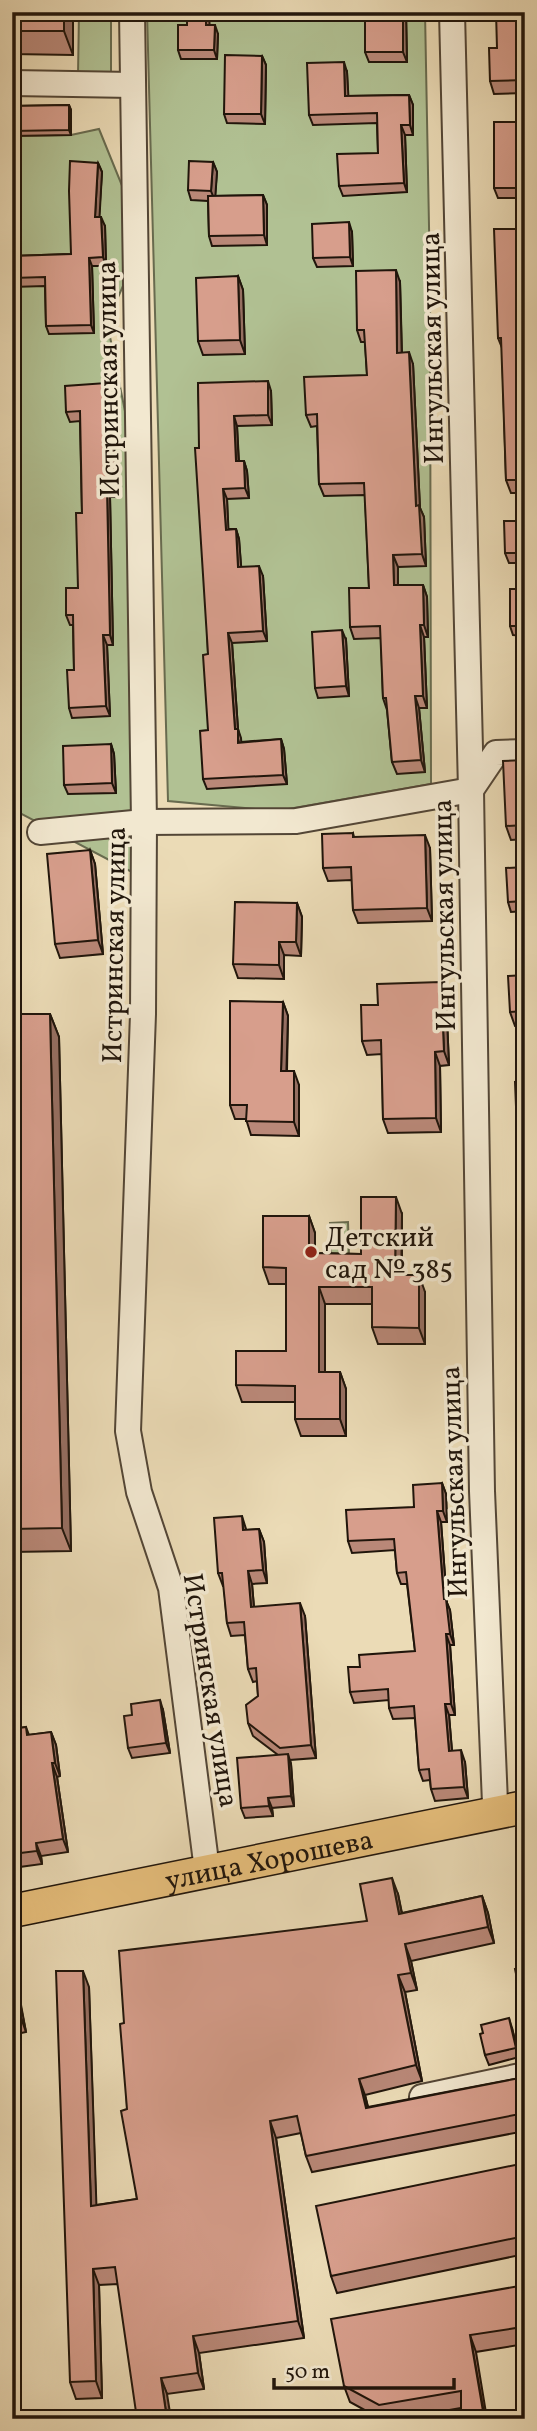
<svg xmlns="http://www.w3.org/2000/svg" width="537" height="2431" viewBox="0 0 537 2431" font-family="Vollkorn,serif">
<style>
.green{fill:#b1c193;stroke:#686b4f;stroke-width:2}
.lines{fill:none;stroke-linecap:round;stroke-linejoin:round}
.minor-casing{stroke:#534636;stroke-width:28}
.major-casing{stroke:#20150b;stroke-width:35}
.minor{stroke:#f2e8d0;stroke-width:24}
.major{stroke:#e6be7b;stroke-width:32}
.wall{fill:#b98878;stroke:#20150b;stroke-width:2}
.shaded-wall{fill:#966f62;stroke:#20150b;stroke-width:2}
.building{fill:#d79e8c;stroke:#20150b;stroke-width:2}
.poi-dot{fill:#8f2418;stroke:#f2e8d0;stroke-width:2.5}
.labels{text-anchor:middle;stroke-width:7;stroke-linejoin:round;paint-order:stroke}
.street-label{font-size:28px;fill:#20150b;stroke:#f2e8d0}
.poi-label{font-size:28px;fill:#20150b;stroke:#f2e8d0;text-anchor:start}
</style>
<rect width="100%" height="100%" fill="#ebdbb6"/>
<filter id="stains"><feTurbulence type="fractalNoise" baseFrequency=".00286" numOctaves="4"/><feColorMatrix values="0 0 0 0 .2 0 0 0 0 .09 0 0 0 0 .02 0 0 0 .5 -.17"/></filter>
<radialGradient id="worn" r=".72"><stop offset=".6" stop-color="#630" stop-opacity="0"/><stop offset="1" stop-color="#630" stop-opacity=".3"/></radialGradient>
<!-- green -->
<g class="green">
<polygon points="79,12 111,12 111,77 78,75"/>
<polygon points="147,12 425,12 430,279 431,784 277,811 168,801"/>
<polygon points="99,129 123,188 123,286 107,322 127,421 132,872 12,809 12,136 71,135"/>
<polygon points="348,1222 349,1255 331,1256 330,1223"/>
</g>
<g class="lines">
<!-- minor casing -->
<g class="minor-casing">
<g id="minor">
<polyline points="132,12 144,822 143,1014 128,1431 139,1492 171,1588 207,1870"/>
<polyline points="452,12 471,790 482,1491 495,1803 488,1815"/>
<polyline points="12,83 133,85"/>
<polyline points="40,832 144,822 296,821 471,790 496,753 525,752"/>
<polyline points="422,2097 525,2075"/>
</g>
</g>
<!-- major casing -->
<g class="major-casing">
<g id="major">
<path id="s1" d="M12,1911L525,1807"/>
</g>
</g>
<!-- minor -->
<use href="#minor" class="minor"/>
<!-- major -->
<use href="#major" class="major"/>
</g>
<!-- wall -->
<g class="wall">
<polygon points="12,12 73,12 73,55 12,54"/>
<polygon points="365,12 406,12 407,62 369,62 365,52"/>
<polygon points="525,12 525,93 494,94 490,81 497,48"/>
<polygon points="209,25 218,34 217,59 181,59 178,50"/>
<polygon points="262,56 266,65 265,124 227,123 224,114"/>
<polygon points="347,72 348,96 409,95 413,105 413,135 405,135 407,192 343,196 339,186 378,153 377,123 313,125 309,115"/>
<polygon points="69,105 71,110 71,135 12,136 12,106"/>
<polygon points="525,122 525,198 498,198 494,188"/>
<polygon points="213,162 217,172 215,196 263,195 267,205 267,245 212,246 209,236 208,201 191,200 188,190"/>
<polygon points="98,163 102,172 99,217 105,226 106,266 92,266 94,333 49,334 46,326 45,286 12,287 12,256 71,254"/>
<polygon points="525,229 525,493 511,493 506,480 502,348 498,338"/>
<polygon points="352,232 353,266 317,267 313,258"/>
<polygon points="238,276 243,290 245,354 203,355 198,341"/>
<polygon points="400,282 402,353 413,364 420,508 424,517 426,566 398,567 398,585 423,585 427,597 428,637 424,637 427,708 419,708 425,772 397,774 392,762 387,710 383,698 381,638 354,639 350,627 369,588 365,495 324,496 319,484 317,426 311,427 306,415 367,375 365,342 361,342 357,330"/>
<polygon points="106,383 109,393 113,445 115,452 116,497 110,497 113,645 107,645 110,716 72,718 69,708 74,670 73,625 70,625 66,615 78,588 82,513 80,421 70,422 66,412"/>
<polygon points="198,383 271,391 272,425 237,426 239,461 244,461 247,471 249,498 227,499 228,529 236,529 239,539 241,567 263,576 267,641 232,643 238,729 241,742 281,739 284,749 287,784 207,789 203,779 208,730 208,654"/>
<polygon points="525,521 525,563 509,563 505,553"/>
<polygon points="525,589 525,636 513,635 510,626"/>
<polygon points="346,640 349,696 318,698 315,688"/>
<polygon points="111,744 114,754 116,793 68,794 64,785"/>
<polygon points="525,760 525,839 511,840 506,826"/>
<polygon points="353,833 354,837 430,848 432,921 358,923 353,910 352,880 328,881 323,868"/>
<polygon points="90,850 95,864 103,954 60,958 55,944"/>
<polygon points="525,867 525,911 511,912 508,902"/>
<polygon points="297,903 302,917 301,956 284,955 284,979 238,978 233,964"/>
<polygon points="525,975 525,1025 515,1026 510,1012"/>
<polygon points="441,982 446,996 449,1065 440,1066 441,1132 388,1133 383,1119 382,1054 367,1055 362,1041 378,1005"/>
<polygon points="283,1002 288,1016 287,1071 299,1085 299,1136 251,1135 246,1119 235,1119 230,1105"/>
<polygon points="50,1014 59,1037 71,1551 12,1552 12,1480 14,1480"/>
<polygon points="525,1081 525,1141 521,1141 517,1131"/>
<polygon points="402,1214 402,1275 425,1292 425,1344 378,1344 372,1327 372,1304 325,1304 325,1372 340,1372 346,1389 346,1436 301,1436 295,1419 295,1402 242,1402 236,1385 286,1351 286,1284 269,1284 263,1267 309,1216 315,1233 315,1253 361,1254"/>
<polygon points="525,1320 525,1358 522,1358 518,1348"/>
<polygon points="442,1483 446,1494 447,1522 441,1522 447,1603 450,1610 454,1645 450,1645 455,1715 449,1715 452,1751 465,1762 468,1798 435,1801 431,1789 430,1780 423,1781 419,1770 415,1718 393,1719 389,1708 389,1700 354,1703 350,1692 415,1651 407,1584 401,1584 397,1573 395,1550 352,1553 348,1541 414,1507"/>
<polygon points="259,1529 264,1542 267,1583 252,1584 254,1607 305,1616 316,1758 290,1760 291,1764 294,1806 272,1808 273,1816 245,1818 241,1808 278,1755 253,1736 248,1723 258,1696 257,1681 253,1682 248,1669 245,1635 231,1636 227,1623 224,1586 223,1586 218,1573 247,1530"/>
<polygon points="163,1710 170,1753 132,1758 128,1748"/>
<polygon points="26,1727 29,1735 51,1732 56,1745 60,1776 57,1777 68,1852 41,1856 42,1864 12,1868 12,1729"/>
<polygon points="398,1894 402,1913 482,1896 488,1913 494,1943 411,1961 417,1990 405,1992 422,2081 365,2095 368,2107 525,2077 525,2131 312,2172 306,2156 301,2133 276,2138 304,2338 199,2353 204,2389 167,2394 118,2284 99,2285 102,2398 76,2399 70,2382 89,1987 96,2205 137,2199 127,2109 124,2023 367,1921"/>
<polygon points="12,1963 26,2032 12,2035"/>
<polygon points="512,2028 519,2057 489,2065 485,2055 483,2033"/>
<polygon points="525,2163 525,2254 337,2293 331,2276"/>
<polygon points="525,2285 519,2345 476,2352 461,2419 461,2408 398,2419 381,2419 350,2402 344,2386"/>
</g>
<!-- shaded-wall -->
<g class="shaded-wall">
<polygon points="64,12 73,12 73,55 64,31"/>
<polygon points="206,12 209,12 210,34 206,25"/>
<polygon points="403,12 406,12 407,62 403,52"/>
<polygon points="215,25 218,34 217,59 214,50"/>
<polygon points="262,56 266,65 265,124 261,114"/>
<polygon points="344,62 347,72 349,106 345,96"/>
<polygon points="409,95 413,105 413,135 410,125"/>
<polygon points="69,105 71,110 71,135 69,130"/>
<polygon points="401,125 405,135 407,192 404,183"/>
<polygon points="213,162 217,172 215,201 211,191"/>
<polygon points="98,163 102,172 99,226 95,217"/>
<polygon points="263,195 267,205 267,245 264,235"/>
<polygon points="101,217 105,226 106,266 103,257"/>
<polygon points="349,222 352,232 353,266 350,257"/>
<polygon points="89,258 92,266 94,333 91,325"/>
<polygon points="396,270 400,282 402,365 397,353"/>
<polygon points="238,276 243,290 245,354 240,340"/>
<polygon points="409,352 413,364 420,508 424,517 426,566 422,554 416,506"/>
<polygon points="268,381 271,391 272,425 268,415"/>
<polygon points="106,383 109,393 113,445 115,452 116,497 112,487"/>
<polygon points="234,416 237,426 239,471 236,461"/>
<polygon points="244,461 247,471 249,498 245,488"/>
<polygon points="107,488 110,497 113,645 110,635"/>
<polygon points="223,489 227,499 229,540 226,530"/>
<polygon points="236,529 239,539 242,577 238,567"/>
<polygon points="393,555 398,567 398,597 394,585"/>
<polygon points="259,566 263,576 267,641 263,631"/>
<polygon points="423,585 427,597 428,637 424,625"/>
<polygon points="420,625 424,637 427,708 423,696"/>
<polygon points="342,630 346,640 349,696 346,686"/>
<polygon points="228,633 232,643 238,729 241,738 242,752 235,729"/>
<polygon points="103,635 107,645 110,716 106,706"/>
<polygon points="415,696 419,708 425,772 421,760"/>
<polygon points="281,739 284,749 287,784 283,775"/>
<polygon points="111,744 114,754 116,793 112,783"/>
<polygon points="425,835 430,848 432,921 427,908"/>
<polygon points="90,850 95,864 103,954 98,940"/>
<polygon points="297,903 302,917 301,956 296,942"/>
<polygon points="279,942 284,955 284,979 279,965"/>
<polygon points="441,982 446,996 449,1065 444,1051"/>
<polygon points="283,1002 288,1016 286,1085 281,1071"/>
<polygon points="50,1014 59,1037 71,1551 62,1528"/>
<polygon points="435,1052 440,1066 441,1132 436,1118"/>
<polygon points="294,1071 299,1085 299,1136 294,1122"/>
<polygon points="396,1197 402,1214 401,1292 395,1275"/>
<polygon points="309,1216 315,1233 315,1270 309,1253"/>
<polygon points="419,1275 425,1292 425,1344 419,1328"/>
<polygon points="319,1287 325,1304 325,1389 319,1372"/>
<polygon points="340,1372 346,1389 346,1436 340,1419"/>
<polygon points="442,1483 446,1494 447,1522 443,1511"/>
<polygon points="437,1511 441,1522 447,1603 450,1610 454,1645 450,1634 444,1599"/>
<polygon points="242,1516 246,1529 248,1543 243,1530"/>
<polygon points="259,1529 264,1542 267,1583 263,1570"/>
<polygon points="248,1571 252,1584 255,1620 251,1607"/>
<polygon points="300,1603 305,1616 316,1758 311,1745"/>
<polygon points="446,1634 450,1645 455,1715 451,1704"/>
<polygon points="160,1700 163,1710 170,1753 166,1743"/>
<polygon points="445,1704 449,1715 453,1763 449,1751"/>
<polygon points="51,1732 56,1745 60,1776 55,1763"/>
<polygon points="461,1750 465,1762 468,1798 464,1787"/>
<polygon points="288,1754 291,1764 294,1806 291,1796"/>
<polygon points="52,1763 57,1777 68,1852 63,1839"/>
<polygon points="268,1798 272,1808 273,1816 269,1806"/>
<polygon points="36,1843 41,1856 42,1864 37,1851"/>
<polygon points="392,1878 398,1894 405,1931 399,1914"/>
<polygon points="482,1896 488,1913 494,1943 488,1927"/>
<polygon points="405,1944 411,1961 417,1990 411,1973"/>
<polygon points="12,1963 14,1967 26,2032 20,2015 12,1974"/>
<polygon points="83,1971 89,1987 97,2222 91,2206"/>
<polygon points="398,1975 405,1992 422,2081 416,2065"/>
<polygon points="509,2018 512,2028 519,2057 516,2048"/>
<polygon points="359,2079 365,2095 372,2124 366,2108"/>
<polygon points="270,2121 276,2138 304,2338 298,2321"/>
<polygon points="93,2269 99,2285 102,2398 96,2381"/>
<polygon points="470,2335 476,2352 487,2419 485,2419"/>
<polygon points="193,2336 199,2353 204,2389 198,2373"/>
<polygon points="161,2378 167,2394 171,2419 167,2419"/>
</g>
<!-- building -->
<g class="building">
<rect x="12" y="12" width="52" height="19"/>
<polygon points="187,12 206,12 206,25 215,25 214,50 178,50 178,25 187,25"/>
<rect x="365" y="12" width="38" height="40"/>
<polygon points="496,12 525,12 525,80 490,81 489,48 497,48"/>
<polygon points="225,55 262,56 261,114 224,114"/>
<polygon points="344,62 345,96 409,95 410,125 401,125 404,183 339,186 337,154 378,153 377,113 309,115 307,63"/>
<polygon points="69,105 69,130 12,131 12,106"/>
<rect x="494" y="122" width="31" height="66"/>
<polygon points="70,161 98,163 95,217 101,217 103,257 89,258 91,325 46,326 45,277 12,278 12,256 71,254 69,191"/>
<polygon points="189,161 213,162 211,191 188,190"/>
<polygon points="263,195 264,235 209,236 208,196"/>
<polygon points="349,222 350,257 313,258 312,224"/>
<polygon points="494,229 525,229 525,480 506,480 501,338 498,338"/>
<polygon points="396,270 397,353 409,352 416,506 419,505 422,554 393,555 394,585 423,585 424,625 420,625 423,696 415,696 421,760 392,762 386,698 383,698 380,626 350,627 349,588 369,588 364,483 319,484 317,414 306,415 304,377 367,375 364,330 357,330 356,271"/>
<polygon points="238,276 240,340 198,341 196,278"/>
<polygon points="268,381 268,415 234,416 236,461 244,461 245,488 223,489 226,530 236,529 238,567 259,566 263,631 228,633 235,729 238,729 238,743 281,739 283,775 203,779 200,731 208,730 203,655 208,654 195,448 199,448 198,383"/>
<polygon points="106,383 110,442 112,442 112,487 107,488 110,635 103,635 106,706 69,708 67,670 74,670 73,615 66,615 66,588 78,588 76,513 82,513 80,411 66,412 65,386"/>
<polygon points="504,521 525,521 525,553 505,553"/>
<rect x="510" y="589" width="15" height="37"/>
<polygon points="342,630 346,686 315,688 312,632"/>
<polygon points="111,744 112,783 64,785 63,746"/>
<polygon points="525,760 525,825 506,826 503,761"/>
<polygon points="353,833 353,837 425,835 427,908 353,910 351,867 323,868 322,834"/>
<polygon points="90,850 98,940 55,944 47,854"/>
<polygon points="525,867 525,901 508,902 506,868"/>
<polygon points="235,902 297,903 296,942 279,942 279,965 233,964"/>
<polygon points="525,975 525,1011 510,1012 508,976"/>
<polygon points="441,982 444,1051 435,1052 436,1118 383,1119 381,1040 362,1041 361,1005 378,1005 377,984"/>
<polygon points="230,1001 283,1002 281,1071 294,1071 294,1122 246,1121 247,1105 230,1105"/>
<polygon points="12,1014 50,1014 62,1528 12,1529 12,1480 14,1480 12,1395"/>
<polygon points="525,1081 525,1131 517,1131 515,1082"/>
<polygon points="520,1175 525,1175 525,1252"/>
<polygon points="361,1197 396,1197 395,1275 419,1275 419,1328 372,1327 372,1287 319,1287 319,1372 340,1372 340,1419 295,1419 295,1386 236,1385 236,1351 286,1351 286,1268 263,1267 263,1216 309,1216 309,1253 361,1254"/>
<polygon points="517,1320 525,1320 525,1348 518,1348"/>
<polygon points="525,1386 525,1483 518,1387"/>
<polygon points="442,1483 443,1511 437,1511 444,1599 446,1599 450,1634 446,1634 451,1704 445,1704 449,1751 461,1750 464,1787 431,1789 429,1769 419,1770 414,1706 389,1708 388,1689 350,1692 348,1667 360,1667 359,1655 415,1651 406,1572 397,1573 394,1539 348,1541 346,1510 414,1507 413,1485"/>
<polygon points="242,1516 243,1530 259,1529 263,1570 248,1571 251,1607 300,1603 311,1745 280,1748 248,1723 246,1705 258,1696 256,1668 248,1669 244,1622 227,1623 222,1573 218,1573 214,1518"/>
<polygon points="160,1700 166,1743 128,1748 124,1716 132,1715 131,1704"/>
<polygon points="26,1727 27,1735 51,1732 55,1763 52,1763 63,1839 36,1843 37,1851 12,1854 12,1729"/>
<polygon points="288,1754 291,1796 268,1798 269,1806 241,1808 237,1758"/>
<polygon points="525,1864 525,1888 520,1865"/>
<polygon points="392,1878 399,1914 482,1896 488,1927 405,1944 411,1973 398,1975 416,2065 359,2079 366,2108 525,2077 525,2113 306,2156 297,2116 270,2121 298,2321 193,2336 198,2373 161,2378 167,2419 137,2419 115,2267 93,2269 96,2381 70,2382 56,1971 83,1971 91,2206 137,2199 121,2111 127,2109 120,2024 124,2023 119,1951 367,1921 360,1884"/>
<polygon points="525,1959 525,2003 522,2003 515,1969 522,1967 521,1960"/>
<polygon points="12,1974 20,2015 12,2017"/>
<polygon points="509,2018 516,2048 485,2055 480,2034 483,2033 481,2025"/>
<polygon points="525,2163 525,2236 331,2276 316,2206"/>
<polygon points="525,2285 525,2376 516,2328 470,2335 484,2417 513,2416 513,2419 461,2419 461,2391 379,2405 344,2386 331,2319"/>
</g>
<!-- markers -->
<circle class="poi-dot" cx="311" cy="1252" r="7"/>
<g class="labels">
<!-- street labels -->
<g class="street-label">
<text transform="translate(431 348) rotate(-91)" y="10">Ингульская улица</text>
<text transform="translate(107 379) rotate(-91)" y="10">Истринская улица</text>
<text transform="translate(443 915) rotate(-91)" y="10">Ингульская улица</text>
<text transform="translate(113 945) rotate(-89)" y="10">Истринская улица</text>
<text transform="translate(453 1482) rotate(-92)" y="10">Ингульская улица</text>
<text transform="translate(212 1690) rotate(81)" y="10">Истринская улица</text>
<text dy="10" stroke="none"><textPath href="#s1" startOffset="262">улица Хорошева</textPath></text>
</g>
<!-- poi labels -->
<g class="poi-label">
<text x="325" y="1246">Детский<tspan x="325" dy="32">сад № 385</tspan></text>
</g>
</g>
<!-- margin -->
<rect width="537" height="2431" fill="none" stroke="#ebdbb6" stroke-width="42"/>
<rect x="14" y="14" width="509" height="2403" fill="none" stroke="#20150b" stroke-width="3.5"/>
<rect x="21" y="21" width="495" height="2389" fill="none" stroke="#20150b" stroke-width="2"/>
<!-- scale -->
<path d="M274 2378v10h180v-10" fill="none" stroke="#20150b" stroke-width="3.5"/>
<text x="285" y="2378" font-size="21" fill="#20150b" stroke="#f2e8d0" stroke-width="5" paint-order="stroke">50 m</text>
<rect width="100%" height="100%" filter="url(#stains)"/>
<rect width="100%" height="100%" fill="url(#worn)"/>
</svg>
